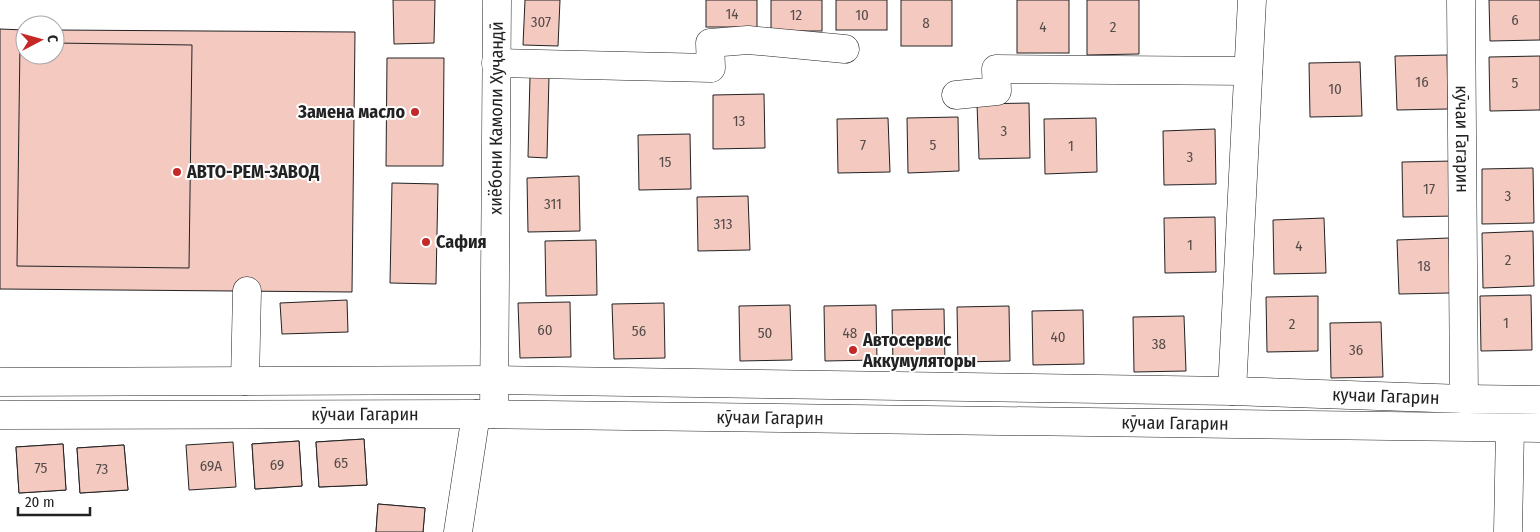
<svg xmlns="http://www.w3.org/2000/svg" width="1540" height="532" viewBox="0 0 1540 532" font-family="'Fira Sans Condensed',sans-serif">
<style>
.building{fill:#f3c9c0;stroke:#222}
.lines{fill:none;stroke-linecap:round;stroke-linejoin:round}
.minor-casing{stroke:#222;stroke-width:29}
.major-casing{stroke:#222;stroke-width:29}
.highway-casing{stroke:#222;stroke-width:29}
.minor{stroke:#fff;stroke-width:28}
.major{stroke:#fff;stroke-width:28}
.highway{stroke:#fff;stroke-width:28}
.poi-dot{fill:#c62828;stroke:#fff;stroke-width:2}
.labels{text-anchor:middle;stroke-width:4;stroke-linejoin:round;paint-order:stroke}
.number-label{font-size:15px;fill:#564c4a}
.poi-label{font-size:18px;font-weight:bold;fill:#222;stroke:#fff;text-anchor:start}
.street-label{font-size:18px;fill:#222;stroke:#fff}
</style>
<rect width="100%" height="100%" fill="#fff"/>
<!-- building -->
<g class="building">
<polygon points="393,0 435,0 434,43 394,44"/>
<polygon points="525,0 560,0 558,46 523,45"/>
<rect x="706" y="0" width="51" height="27"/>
<rect x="771" y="0" width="51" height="31"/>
<rect x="836" y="0" width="51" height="30"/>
<rect x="901" y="0" width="51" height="46"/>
<rect x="1017" y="0" width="52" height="53"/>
<polygon points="1087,0 1139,0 1139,54 1087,55"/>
<polygon points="1489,0 1540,0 1540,40 1490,41"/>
<polygon points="0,29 25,30 25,55 55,55 55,30 355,32 352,292 0,289"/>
<polygon points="20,42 25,43 25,55 55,55 55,43 192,45 189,268 17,266"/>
<polygon points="1447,55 1448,109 1397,110 1395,56"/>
<polygon points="1540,56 1540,110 1490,111 1489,57"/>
<polygon points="387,58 444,58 443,166 386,166"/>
<polygon points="1360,62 1362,116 1310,117 1309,63"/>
<polygon points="530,76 549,76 547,158 528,157"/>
<polygon points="764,94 765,148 713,149 713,95"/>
<polygon points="1029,103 1030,158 979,159 977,104"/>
<polygon points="958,117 959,171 908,173 907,118"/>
<polygon points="888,118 890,172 838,173 837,119"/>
<polygon points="1096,118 1097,172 1045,174 1044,119"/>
<polygon points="1215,129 1216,184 1164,185 1163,131"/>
<polygon points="690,134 691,189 639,190 638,135"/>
<polygon points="1454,161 1455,216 1403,217 1402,162"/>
<polygon points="1533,168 1534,223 1482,224 1482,169"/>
<polygon points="579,176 580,231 528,232 527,178"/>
<polygon points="392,183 438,184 436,284 390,283"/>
<polygon points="748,196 750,250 698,251 697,197"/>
<polygon points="1215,217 1216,272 1165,273 1164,218"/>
<polygon points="1324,218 1326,273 1274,274 1273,220"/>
<polygon points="1533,231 1534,286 1483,288 1482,233"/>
<polygon points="1449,238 1450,293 1399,294 1397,240"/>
<polygon points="596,240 597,295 546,296 545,241"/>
<polygon points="1531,295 1532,350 1481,351 1480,296"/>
<polygon points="1318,296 1318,351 1267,352 1266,297"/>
<polygon points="347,300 348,332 282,334 280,303"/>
<polygon points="570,302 571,357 520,358 518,303"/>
<polygon points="664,303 665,358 614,359 612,304"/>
<polygon points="790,305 792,360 740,361 739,306"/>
<polygon points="876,305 877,360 825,361 824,306"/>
<polygon points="1009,306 1010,361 958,362 957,307"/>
<polygon points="944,309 945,364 893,365 892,310"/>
<polygon points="1083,310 1084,364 1033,365 1032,311"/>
<polygon points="1184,316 1186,371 1134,372 1133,317"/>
<polygon points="1381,322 1383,377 1331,378 1330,323"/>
<polygon points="364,439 367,485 319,487 316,442"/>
<polygon points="364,439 367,485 319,487 316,442"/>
<polygon points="299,441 302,486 255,489 252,444"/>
<polygon points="299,441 302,486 255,489 252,444"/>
<polygon points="233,442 236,487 189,490 186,445"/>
<polygon points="63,444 66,490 19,493 16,447"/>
<polygon points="63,444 66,490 19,493 16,447"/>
<polygon points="124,445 128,490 80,493 77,448"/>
<polygon points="124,445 128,490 80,493 77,448"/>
<polygon points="378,504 425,508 423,532 376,532"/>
<polygon points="378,504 425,508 423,532 376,532"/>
</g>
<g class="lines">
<!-- minor casing -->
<g class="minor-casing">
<g id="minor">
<path id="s1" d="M1461,0L1464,399"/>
<polyline points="496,63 711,68 710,43 748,40 845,49"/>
<polyline points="956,95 997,91 996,69 1248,71"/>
<polyline points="245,381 247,291"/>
<polyline points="1232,391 1252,0"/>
<polyline points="458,532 476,414"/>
<polyline points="1508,532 1510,428"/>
</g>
</g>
<!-- major casing -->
<g class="major-casing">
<g id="major">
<path id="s2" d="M494,414L497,0"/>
</g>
</g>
<!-- highway casing -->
<g class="highway-casing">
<g id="highway">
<path id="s3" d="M0,382L494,380L1232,391L1464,399L1540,400"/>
<path id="s4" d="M0,415L476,414L1540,428"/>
</g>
</g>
<!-- minor -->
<use href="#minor" class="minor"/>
<!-- major -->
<use href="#major" class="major"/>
<!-- highway -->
<use href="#highway" class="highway"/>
</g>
<!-- markers -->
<g class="poi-dot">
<circle cx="415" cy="112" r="5"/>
<circle cx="177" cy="172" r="5"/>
<circle cx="426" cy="242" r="5"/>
<circle cx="853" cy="350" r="5"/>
</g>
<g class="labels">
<!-- number labels -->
<g class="number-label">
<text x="732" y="19">14</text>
<text x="796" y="20">12</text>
<text x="862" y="20">10</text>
<text x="1515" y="25">6</text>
<text x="541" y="27">307</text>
<text x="926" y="28">8</text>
<text x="1043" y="32">4</text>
<text x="1113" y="32">2</text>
<text x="1422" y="87">16</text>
<text x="1515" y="88">5</text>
<text x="1335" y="94">10</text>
<text x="739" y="126">13</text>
<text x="1004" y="136">3</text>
<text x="863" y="150">7</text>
<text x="933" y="150">5</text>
<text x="1071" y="151">1</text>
<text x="1190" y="162">3</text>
<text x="665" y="167">15</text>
<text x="1429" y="194">17</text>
<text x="1508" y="201">3</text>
<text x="553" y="209">311</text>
<text x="723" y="229">313</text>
<text x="1190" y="250">1</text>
<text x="1299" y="251">4</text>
<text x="1508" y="265">2</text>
<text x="1424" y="271">18</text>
<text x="1506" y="328">1</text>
<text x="1292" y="329">2</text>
<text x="545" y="335">60</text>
<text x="639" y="336">56</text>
<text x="765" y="338">50</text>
<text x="850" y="338">48</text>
<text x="1058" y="342">40</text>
<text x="1159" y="349">38</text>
<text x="1356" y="355">36</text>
<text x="341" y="468">65</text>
<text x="277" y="470">69</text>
<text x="211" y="471">69А</text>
<text x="41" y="473">75</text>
<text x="102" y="474">73</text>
</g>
<!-- poi labels -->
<g class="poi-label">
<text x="405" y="118" text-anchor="end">Замена масло</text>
<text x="187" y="178">АВТО-РЕМ-ЗАВОД</text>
<text x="436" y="248">Сафия</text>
<text x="863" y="346">Автосервис<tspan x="863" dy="21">Аккумуляторы</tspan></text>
</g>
<!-- street labels -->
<g class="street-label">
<text dy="6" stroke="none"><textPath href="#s2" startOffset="296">хиёбони Камоли Хуҷандӣ</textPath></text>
<text dy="6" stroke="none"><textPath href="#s1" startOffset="139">кӯчаи Гагарин</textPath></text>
<text dy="6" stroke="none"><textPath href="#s3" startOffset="1386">кучаи Гагарин</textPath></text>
<text dy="6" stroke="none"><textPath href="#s4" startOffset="365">кӯчаи Гагарин</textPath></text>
<text dy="6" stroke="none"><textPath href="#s4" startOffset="770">кӯчаи Гагарин</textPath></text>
<text dy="6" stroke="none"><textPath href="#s4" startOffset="1175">кӯчаи Гагарин</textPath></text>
</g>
</g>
<!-- north arrow -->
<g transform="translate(40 40) rotate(84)"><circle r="24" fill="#ffffff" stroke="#a7a7a7"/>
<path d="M0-4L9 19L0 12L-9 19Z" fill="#c62828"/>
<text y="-8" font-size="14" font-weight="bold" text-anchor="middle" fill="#222222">С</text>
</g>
<!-- scale -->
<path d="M18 507v8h72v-8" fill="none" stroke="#222222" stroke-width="2.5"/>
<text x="25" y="507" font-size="15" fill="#222222" stroke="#ffffff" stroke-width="4" paint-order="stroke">20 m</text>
</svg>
